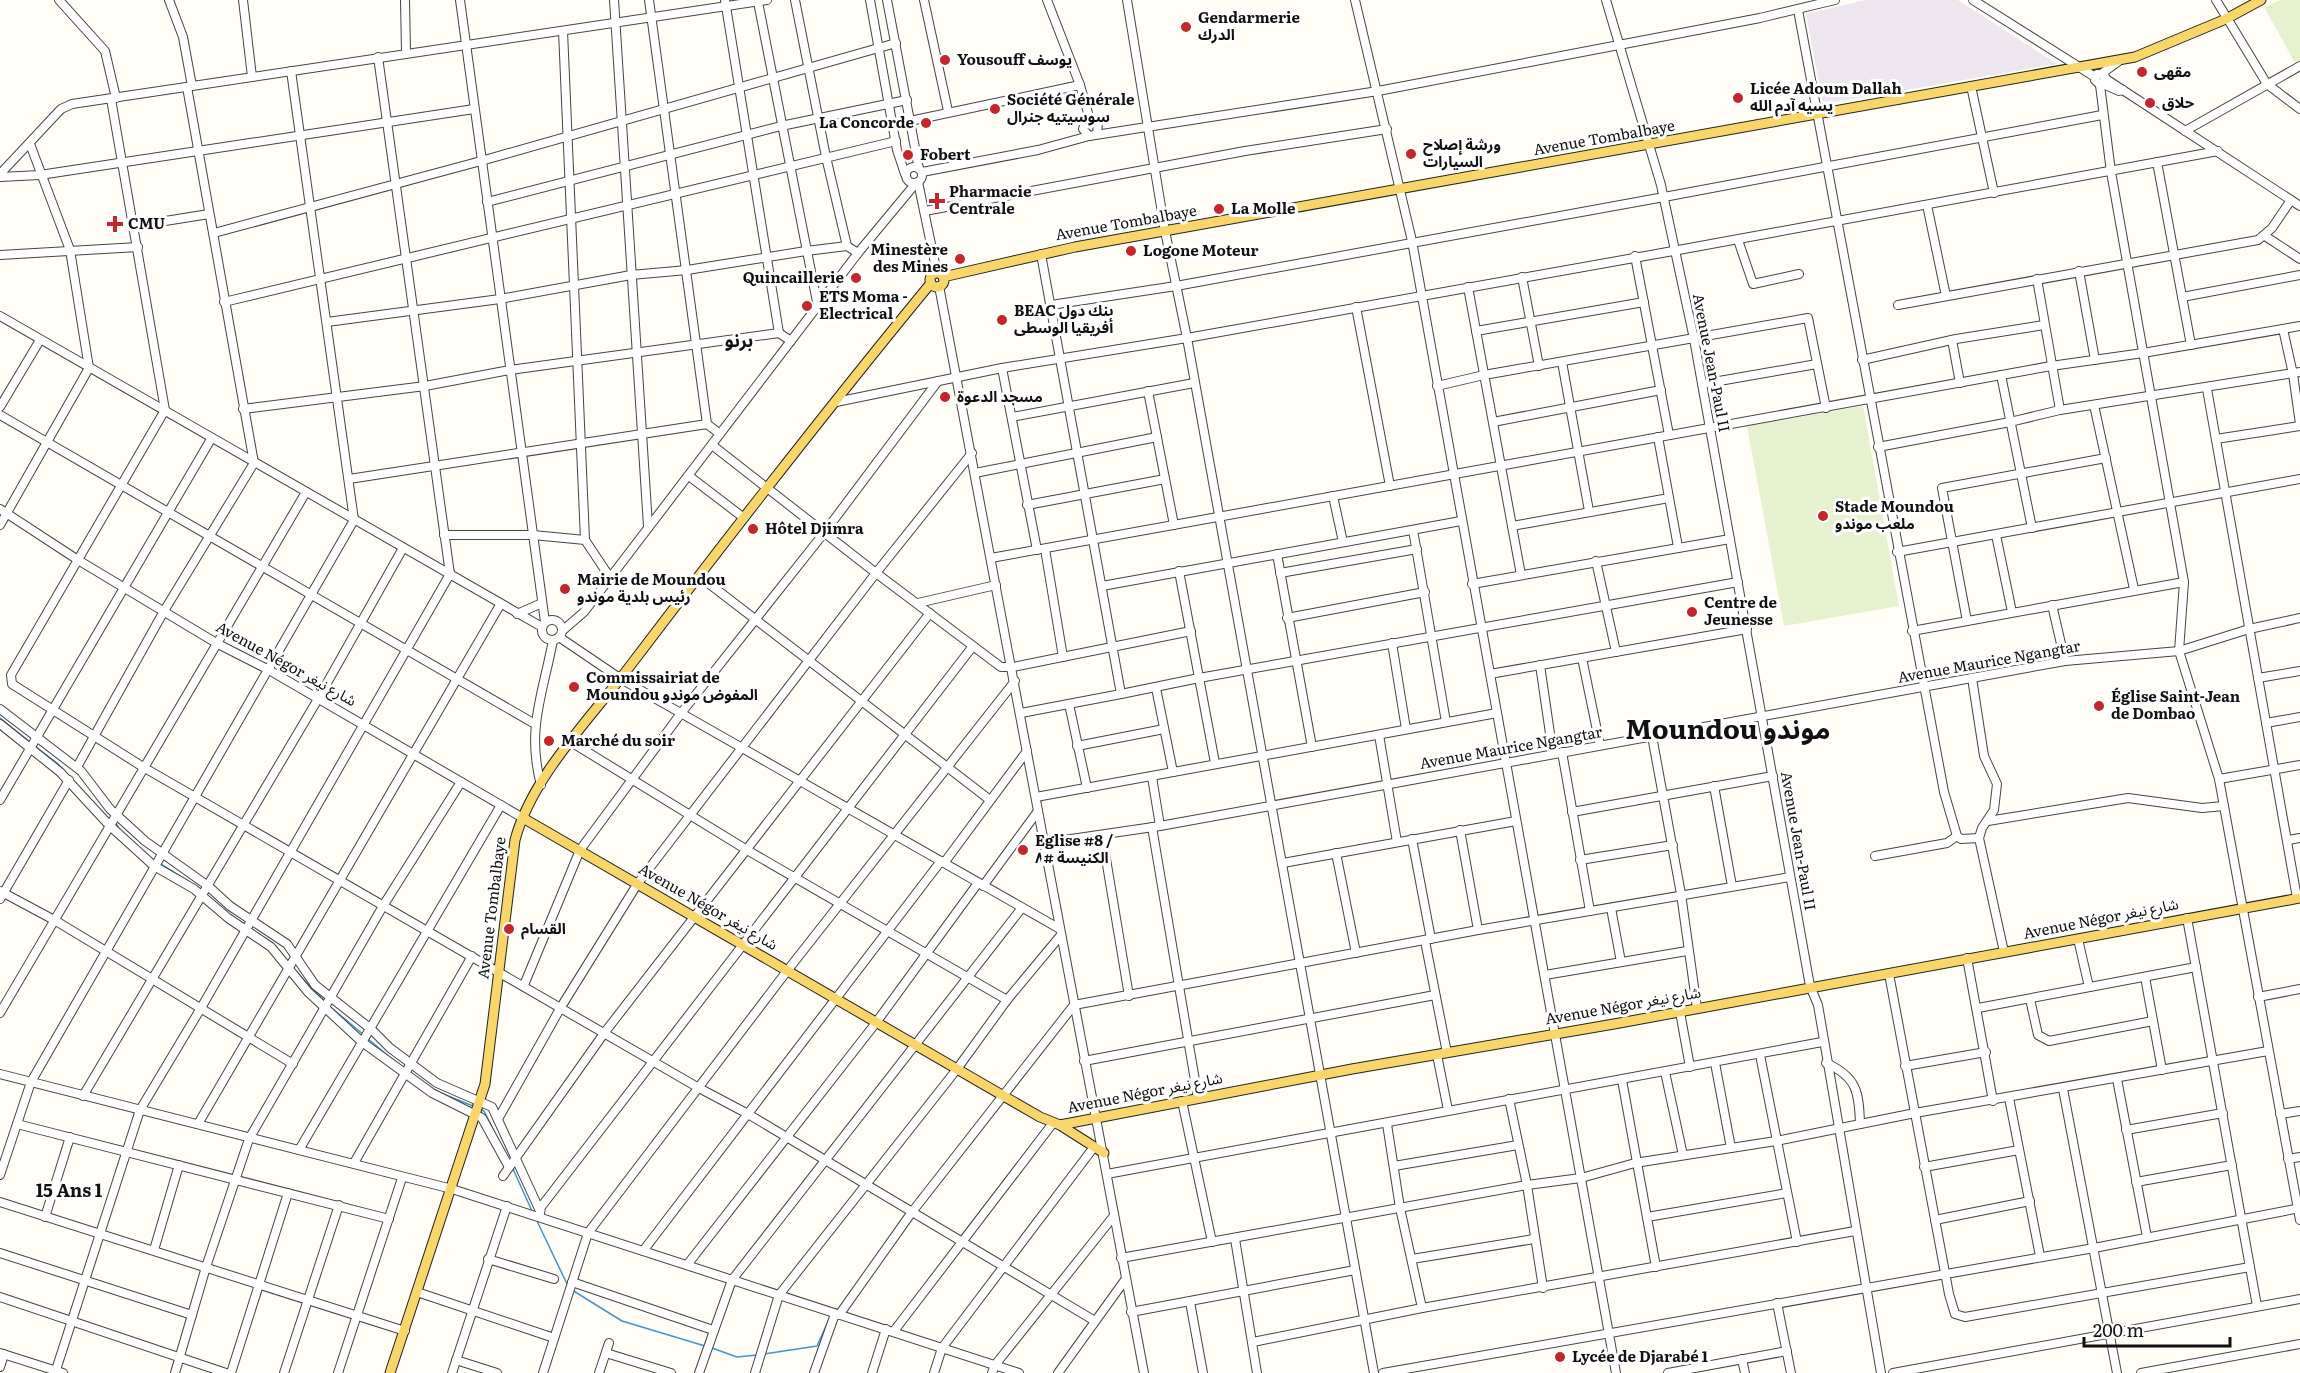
<svg xmlns="http://www.w3.org/2000/svg" width="2300" height="1373" viewBox="0 0 2300 1373" font-family="Literata,'Noto Sans Arabic',serif">
<style>
.industrial{fill:#eee6ef}
.pitch{fill:#e6f2cf}
.lines{fill:none;stroke-linecap:round;stroke-linejoin:round}
.stream{stroke:#3f96cf;stroke-width:1.5}
.minor-casing{stroke:#444;stroke-width:10}
.major-casing{stroke:#222;stroke-width:11}
.minor{stroke:#fff;stroke-width:8}
.major{stroke:#f9d66b;stroke-width:9}
.poi-dot{fill:#c4262e;stroke:#fff;stroke-width:2}
.labels{text-anchor:middle;stroke-width:6;stroke-linejoin:round;paint-order:stroke}
.poi-label{font-size:15px;font-weight:bold;fill:#111;stroke:#fff;text-anchor:start}
.street-label{font-size:15px;fill:#111;stroke:#fff}
.quarter-label{font-size:18px;font-weight:bold;fill:#111;stroke:#fff}
.town-label{font-size:27px;font-weight:bold;fill:#111;stroke:#fff}
</style>
<rect width="100%" height="100%" fill="#fffdf5"/>
<!-- industrial -->
<polygon class="industrial" points="1866,0 1958,0 2057,64 1823,104 1806,14"/>
<!-- pitch -->
<g class="pitch">
<polygon points="2280,0 2300,0 2300,60 2295,63 2264,7"/>
<polygon points="1863,406 1899,606 1784,626 1747,426"/>
</g>
<g class="lines">
<!-- stream -->
<g class="stream">
<polyline points="0,718 30,742"/>
<polyline points="36,747 57,763 74,782"/>
<polyline points="116,823 121,832"/>
<polyline points="159,863 188,881"/>
<polyline points="299,975 325,1001"/>
<polyline points="328,1005 364,1035"/>
<polyline points="367,1038 398,1064"/>
<polyline points="433,1090 473,1106"/>
<polyline points="480,1109 484,1111 500,1143"/>
<polyline points="513,1169 532,1211"/>
<polyline points="537,1221 567,1284"/>
<polyline points="962,1235 1045,1127"/>
<polyline points="572,1290 622,1321 705,1346"/>
<polyline points="712,1348 737,1357 757,1355"/>
<polyline points="764,1354 817,1346 831,1315"/>
</g>
<!-- minor casing -->
<g class="minor-casing">
<g id="minor">
<polyline points="59,0 105,51 116,98"/>
<polyline points="169,0 183,37 192,86"/>
<polyline points="243,0 252,77"/>
<polyline points="405,0 406,52"/>
<polyline points="460,0 545,622"/>
<polyline points="614,0 648,526"/>
<polyline points="649,0 707,424 720,434"/>
<polyline points="725,0 779,333"/>
<polyline points="795,0 826,157 847,246"/>
<polyline points="870,0 897,150 905,174"/>
<polyline points="887,0 919,169"/>
<polyline points="924,0 948,111"/>
<polyline points="1047,0 1080,85 1090,120"/>
<polyline points="1127,0 1165,231 1187,338 1374,1373"/>
<polyline points="1355,0 1412,241 1616,1373"/>
<polyline points="1606,0 1661,185 1694,339 1810,986 1818,1005 1881,1373"/>
<polyline points="1973,0 2095,77"/>
<polyline points="2216,0 2267,84 2300,109"/>
<polyline points="758,2 818,307"/>
<polyline points="1798,10 1944,792 1957,836 1961,839 1979,838"/>
<polyline points="563,31 585,540 609,576"/>
<polyline points="2101,74 2119,61"/>
<polyline points="2106,79 2100,85 2095,80 2097,74 2104,75 2106,79 2300,206"/>
<polyline points="2103,84 2119,91 2123,90"/>
<polyline points="2100,85 2111,172 2184,582 2179,651 2219,779 2300,1220"/>
<polyline points="1971,86 1994,193"/>
<polyline points="111,99 165,410 11,675 12,684 143,767 699,1088 748,1114 1095,1321"/>
<polyline points="910,121 1080,85"/>
<polyline points="2185,131 2300,66"/>
<polyline points="1097,134 1098,123 1092,120 1085,122 1083,129 1089,136 1378,91 1760,18 1835,0"/>
<polyline points="2157,162 2191,345"/>
<circle cx="914" cy="175" r="8"/>
<polyline points="922,172 1038,150 1089,136"/>
<polyline points="0,174 61,109 72,104 767,0"/>
<polyline points="0,177 40,175 474,109"/>
<polyline points="918,182 937,273"/>
<polyline points="487,202 781,126 907,100"/>
<polyline points="1927,205 1946,296"/>
<polyline points="925,211 1245,151 1387,129"/>
<polyline points="134,226 209,214"/>
<polyline points="214,233 481,161 896,43"/>
<polyline points="2265,236 2300,259"/>
<polyline points="1738,240 1753,284 1799,274"/>
<polyline points="0,255 138,247"/>
<polyline points="1635,256 1669,435"/>
<polyline points="2079,271 2095,360"/>
<polyline points="1522,277 1539,366"/>
<polyline points="2037,279 2060,410"/>
<polyline points="939,286 1144,1373"/>
<polyline points="1468,287 1521,575"/>
<polyline points="2182,297 2300,275"/>
<polyline points="224,302 896,141"/>
<polyline points="1051,305 1176,286 1664,197 2102,115"/>
<polyline points="1898,305 2258,240 2272,228 2291,200"/>
<polyline points="1356,307 1390,486"/>
<polyline points="0,316 542,627"/>
<polyline points="327,322 500,299 631,275 687,270 806,251 847,246 858,253"/>
<polyline points="2283,329 2293,374 2300,424"/>
<polyline points="1476,331 1644,302"/>
<polyline points="1952,340 1960,383"/>
<polyline points="1862,360 1956,339 2044,325"/>
<polyline points="1562,362 1589,511"/>
<polyline points="1002,368 1037,550"/>
<polyline points="2001,375 2032,528"/>
<polyline points="1702,384 1817,364"/>
<polyline points="1437,386 1484,375 1808,318 1826,408"/>
<polyline points="2207,389 2297,898"/>
<polyline points="1148,391 1174,525"/>
<polyline points="836,402 1002,368 1187,338 1673,251 2218,151"/>
<polyline points="2094,405 2134,589"/>
<polyline points="0,407 40,340"/>
<polyline points="243,409 425,386 510,370 779,333 791,341"/>
<polyline points="0,415 535,724"/>
<polyline points="1012,417 1194,383"/>
<polyline points="1493,422 1661,390"/>
<polyline points="1658,437 1678,547"/>
<polyline points="2216,439 2300,426"/>
<polyline points="712,445 876,573 1001,667 1013,667 1191,631"/>
<polyline points="1878,447 2010,422 2060,410 2300,372"/>
<polyline points="975,473 1157,437"/>
<polyline points="689,476 744,518"/>
<polyline points="349,479 707,424"/>
<polyline points="1333,496 1343,542"/>
<polyline points="1027,505 1165,479"/>
<polyline points="0,509 78,560 218,644 269,670 523,818"/>
<polyline points="0,525 89,368 70,250 30,144"/>
<polyline points="1512,526 1669,498"/>
<polyline points="1413,530 1446,722"/>
<polyline points="444,535 533,535 585,540"/>
<polyline points="1996,535 2012,612"/>
<polyline points="1045,549 1063,657"/>
<polyline points="1897,552 2300,479"/>
<polyline points="1277,554 1312,747"/>
<polyline points="991,558 2051,366 2143,353 2300,326"/>
<polyline points="1596,561 1616,652"/>
<polyline points="1179,571 1215,763"/>
<polyline points="1280,573 1417,549"/>
<polyline points="699,576 990,800"/>
<polyline points="1472,584 1730,539"/>
<polyline points="1102,586 1461,521"/>
<polyline points="918,603 996,585"/>
<polyline points="2052,605 2065,661"/>
<polyline points="517,614 542,603"/>
<polyline points="1287,618 1425,592"/>
<circle cx="552" cy="630" r="10"/>
<polyline points="1967,621 1942,488 2106,458"/>
<polyline points="562,631 584,612 858,253 916,183"/>
<polyline points="1912,631 2184,582"/>
<polyline points="559,637 621,679 1060,929"/>
<polyline points="1392,643 1406,729"/>
<polyline points="1582,658 1600,745"/>
<polyline points="1540,665 1553,754"/>
<polyline points="1490,674 1747,629"/>
<polyline points="1972,678 1984,756 1997,784 1994,810 1982,828 1979,838 2004,952"/>
<polyline points="2258,678 2300,671"/>
<polyline points="1156,688 1173,772"/>
<polyline points="1121,694 1199,678 1738,582"/>
<polyline points="1069,704 1087,788"/>
<polyline points="0,709 81,771 110,809 145,841 208,886 230,906 287,944 315,985 371,1029 390,1048 437,1083 492,1107 540,1211"/>
<polyline points="1021,713 1121,694 1041,254"/>
<polyline points="2266,723 2300,717"/>
<polyline points="0,724 60,772 109,825 154,866 194,889 228,918 271,947 308,992 362,1042 432,1093 482,1118 509,1167"/>
<polyline points="1379,735 1397,842"/>
<polyline points="1652,736 1681,894 1697,1008"/>
<polyline points="571,742 747,850 1007,1000"/>
<polyline points="1077,746 1164,729"/>
<polyline points="1562,752 1590,911"/>
<polyline points="77,767 164,611 254,463 187,87"/>
<polyline points="1152,777 1160,826"/>
<polyline points="2219,779 2300,765"/>
<path d="M541,785C526,729 543,694 553,640"/>
<polyline points="1714,786 1732,886"/>
<polyline points="1036,797 1497,713"/>
<polyline points="0,800 211,439"/>
<polyline points="1572,812 1773,776"/>
<polyline points="1988,821 2128,798 2202,808 2224,806"/>
<polyline points="1152,827 1198,1098"/>
<polyline points="1460,830 1478,930"/>
<polyline points="1102,835 1129,996"/>
<polyline points="1412,839 1431,939"/>
<polyline points="2288,840 2300,838"/>
<polyline points="1044,843 1160,826 2065,661 2179,651 2249,629 2300,618"/>
<polyline points="1336,853 1356,953"/>
<polyline points="1875,856 1947,843 1957,836"/>
<polyline points="1580,860 1673,845"/>
<polyline points="944,863 1027,751"/>
<polyline points="1283,863 1516,821"/>
<polyline points="983,886 1038,811"/>
<polyline points="0,891 56,921 293,1064"/>
<polyline points="0,899 69,780"/>
<polyline points="1611,908 1621,962"/>
<polyline points="2187,918 2257,1306"/>
<polyline points="2078,939 2089,987"/>
<polyline points="1425,941 1447,1053"/>
<polyline points="1967,958 1993,1101"/>
<polyline points="1889,974 1949,1294 1955,1314 1965,1317 2250,1267"/>
<polyline points="1545,975 1687,951"/>
<polyline points="2145,977 2162,1070"/>
<polyline points="524,985 580,850 682,712 824,533 938,381"/>
<polyline points="2258,997 2300,989"/>
<polyline points="2030,999 2038,1035 2049,1041 2153,1021"/>
<polyline points="1978,1008 2196,967"/>
<polyline points="1680,1012 1690,1067"/>
<polyline points="0,1013 306,492"/>
<polyline points="1437,1055 1448,1110"/>
<polyline points="1760,1055 1797,1242"/>
<polyline points="1084,1061 1435,995"/>
<polyline points="1715,1063 1731,1148"/>
<path d="M1826,1063C1857,1077 1859,1092 1860,1124"/>
<polyline points="1905,1066 1986,1052"/>
<polyline points="1665,1072 1683,1155"/>
<polyline points="0,1074 452,1189 1019,1373"/>
<polyline points="2117,1079 2147,1237"/>
<polyline points="1622,1080 1656,1267"/>
<polyline points="2063,1089 2117,1373"/>
<polyline points="83,1096 318,699 403,548"/>
<polyline points="2009,1098 2040,1256"/>
<polyline points="1509,1099 1527,1185 1543,1288"/>
<polyline points="1182,1101 1212,1242"/>
<polyline points="2280,1114 2300,1111"/>
<polyline points="498,1119 561,1007 638,883 876,573 972,453"/>
<polyline points="17,1124 389,1219"/>
<polyline points="198,1124 500,605"/>
<polyline points="1387,1124 1400,1208 1422,1308"/>
<polyline points="2126,1130 2223,1113"/>
<polyline points="299,1150 501,805"/>
<polyline points="2288,1159 2300,1157"/>
<polyline points="354,1163 472,956"/>
<polyline points="1394,1166 1518,1145"/>
<polyline points="1924,1167 2019,1150"/>
<polyline points="1107,1174 1822,1042"/>
<polyline points="0,1175 31,1082 354,520 291,71"/>
<polyline points="503,1176 605,1032 930,613"/>
<polyline points="2136,1182 2232,1165"/>
<polyline points="0,1202 405,1331"/>
<polyline points="540,1213 541,1207 973,646"/>
<polyline points="45,1217 70,1137"/>
<polyline points="1647,1217 1787,1193"/>
<polyline points="1935,1220 2030,1201"/>
<polyline points="1235,1239 1257,1373"/>
<polyline points="154,1250 179,1165"/>
<polyline points="643,1251 941,861"/>
<polyline points="0,1253 192,1315"/>
<polyline points="1121,1258 1527,1185 1581,1178 1635,1163 1776,1141 1915,1113 2268,1051"/>
<polyline points="488,1259 554,1279"/>
<polyline points="1412,1259 1534,1239"/>
<polyline points="687,1265 875,1024 978,883"/>
<polyline points="572,1282 713,1330"/>
<polyline points="417,1292 554,1338"/>
<polyline points="0,1297 226,1373"/>
<polyline points="1190,1302 1203,1373"/>
<polyline points="1777,1303 1791,1373"/>
<polyline points="1131,1312 1355,1270"/>
<polyline points="839,1315 912,1212 1074,1005 1478,930 1790,877"/>
<polyline points="894,1331 1053,1123"/>
<polyline points="1253,1342 1422,1308 1855,1231"/>
<polyline points="0,1353 63,1373"/>
<polyline points="606,1353 671,1373"/>
<polyline points="1742,1359 1745,1373"/>
<polyline points="456,1360 497,1373"/>
<polyline points="0,1367 4,1354"/>
<polyline points="55,1373 140,1110 201,1008 450,574 378,57"/>
<polyline points="175,1373 206,1267 249,1139 383,906 461,782"/>
<polyline points="231,1373 288,1193"/>
<polyline points="284,1373 339,1205"/>
<polyline points="338,1373 402,1178"/>
<polyline points="452,1373 507,1206"/>
<polyline points="543,1373 588,1233 787,971 1015,681"/>
<polyline points="599,1373 609,1343"/>
<polyline points="699,1373 732,1280 1021,909"/>
<polyline points="755,1373 779,1295 957,1069 1007,1000 1061,935"/>
<polyline points="814,1373 835,1314"/>
<polyline points="872,1373 886,1329"/>
<polyline points="934,1373 942,1348 1094,1147"/>
<polyline points="992,1373 995,1365 1113,1217"/>
<polyline points="1058,1373 1125,1280"/>
<polyline points="1383,1373 2094,1248 2300,1208"/>
<polyline points="1668,1373 1787,1351"/>
<polyline points="1893,1373 2300,1299"/>
<polyline points="2141,1373 2300,1344"/>
</g>
</g>
<!-- major casing -->
<g class="major-casing">
<g id="major">
<circle cx="937" cy="280" r="7"/>
<polyline points="943,277 1075,247 2135,57 2226,19 2261,0"/>
<polyline points="523,818 1040,1117 1060,1125 1352,1069 1614,1024 2300,898"/>
<polyline points="1060,1125 1104,1153"/>
<path d="M390,1373L485,1084L515,840C532,776 591,718 630,666C728,537 828,408 931,283"/>
</g>
</g>
<!-- minor -->
<use href="#minor" class="minor"/>
<!-- major -->
<use href="#major" class="major"/>
</g>
<!-- markers -->
<g class="poi-dot">
<circle cx="1186" cy="27" r="6"/>
<circle cx="945" cy="60" r="6"/>
<circle cx="2142" cy="72" r="6"/>
<circle cx="1738" cy="98" r="6"/>
<circle cx="2150" cy="103" r="6"/>
<circle cx="995" cy="109" r="6"/>
<circle cx="926" cy="123" r="6"/>
<circle cx="1411" cy="154" r="6"/>
<circle cx="908" cy="155" r="6"/>
<path d="M934 192h6v6h6v6h-6v6h-6v-6h-6v-6h6z"/>
<circle cx="1219" cy="209" r="6"/>
<path d="M112 215h6v6h6v6h-6v6h-6v-6h-6v-6h6z"/>
<circle cx="1131" cy="251" r="6"/>
<circle cx="960" cy="259" r="6"/>
<circle cx="856" cy="278" r="6"/>
<circle cx="807" cy="306" r="6"/>
<circle cx="1002" cy="320" r="6"/>
<circle cx="945" cy="397" r="6"/>
<circle cx="1823" cy="516" r="6"/>
<circle cx="753" cy="529" r="6"/>
<circle cx="565" cy="589" r="6"/>
<circle cx="1692" cy="612" r="6"/>
<circle cx="574" cy="687" r="6"/>
<circle cx="2099" cy="706" r="6"/>
<circle cx="549" cy="741" r="6"/>
<circle cx="1023" cy="850" r="6"/>
<circle cx="509" cy="929" r="6"/>
<circle cx="1560" cy="1357" r="6"/>
</g>
<g class="labels">
<!-- poi labels -->
<g class="poi-label">
<text x="1198" y="23">Gendarmerie<tspan x="1198" dy="17">الدرك</tspan></text>
<text x="957" y="65">Yousouff يوسف</text>
<text x="2154" y="77">مقهى</text>
<text x="1750" y="94">Licée Adoum Dallah<tspan x="1750" dy="17">يسيه آدم الله</tspan></text>
<text x="1007" y="105">Société Générale<tspan x="1007" dy="17">سوسيتيه جنرال</tspan></text>
<text x="2162" y="108">حلاق</text>
<text x="914" y="128" text-anchor="end">La Concorde</text>
<text x="1423" y="150">ورشة إصلاح<tspan x="1423" dy="17">السيارات</tspan></text>
<text x="920" y="160">Fobert</text>
<text x="949" y="197">Pharmacie<tspan x="949" dy="17">Centrale</tspan></text>
<text x="1231" y="214">La Molle</text>
<text x="128" y="229">CMU</text>
<text x="948" y="255" text-anchor="end">Minestère<tspan x="948" dy="17">des Mines</tspan></text>
<text x="1143" y="256">Logone Moteur</text>
<text x="844" y="283" text-anchor="end">Quincaillerie</text>
<text x="819" y="302">ETS Moma -<tspan x="819" dy="17">Electrical</tspan></text>
<text x="1014" y="316">BEAC بنك دول<tspan x="1014" dy="17">أفريقيا الوسطى</tspan></text>
<text x="957" y="402">مسجد الدعوة</text>
<text x="1835" y="512">Stade Moundou<tspan x="1835" dy="17">ملعب موندو</tspan></text>
<text x="765" y="534">Hôtel Djimra</text>
<text x="577" y="585">Mairie de Moundou<tspan x="577" dy="17">رئيس بلدية موندو</tspan></text>
<text x="1704" y="608">Centre de<tspan x="1704" dy="17">Jeunesse</tspan></text>
<text x="586" y="683">Commissairiat de<tspan x="586" dy="17">Moundou المفوض موندو</tspan></text>
<text x="2111" y="702">Église Saint-Jean<tspan x="2111" dy="17">de Dombao</tspan></text>
<text x="561" y="746">Marché du soir</text>
<text x="1035" y="846">Eglise #8 /<tspan x="1035" dy="17">الكنيسة #٨</tspan></text>
<text x="521" y="934">القسام</text>
<text x="1572" y="1362">Lycée de Djarabé 1</text>
</g>
<!-- street labels -->
<g class="street-label">
<text transform="translate(1604 138) rotate(-10)" y="5">Avenue Tombalbaye</text>
<text transform="translate(1126 223) rotate(-10)" y="5">Avenue Tombalbaye</text>
<text transform="translate(1711 363) rotate(79)" y="5">Avenue Jean-Paul II</text>
<text transform="translate(1989 662) rotate(-10)" y="5">Avenue Maurice Ngangtar</text>
<text transform="translate(286 664) rotate(29)" y="5">Avenue Négor شارع نيغر</text>
<text transform="translate(1511 748) rotate(-10)" y="5">Avenue Maurice Ngangtar</text>
<text transform="translate(1798 841) rotate(80)" y="5">Avenue Jean-Paul II</text>
<text transform="translate(708 907) rotate(30)" y="5">Avenue Négor شارع نيغر</text>
<text transform="translate(492 908) rotate(-83)" y="5">Avenue Tombalbaye</text>
<text transform="translate(2101 919) rotate(-11)" y="5">Avenue Négor شارع نيغر</text>
<text transform="translate(1623 1006) rotate(-10)" y="5">Avenue Négor شارع نيغر</text>
<text transform="translate(1145 1093) rotate(-11)" y="5">Avenue Négor شارع نيغر</text>
</g>
<!-- quarter labels -->
<g class="quarter-label">
<text x="739" y="347">برنو</text>
<text x="69" y="1197">15 Ans 1</text>
</g>
<!-- town labels -->
<g class="town-label">
<text x="1728" y="739">Moundou موندو</text>
</g>
</g>
<!-- scale -->
<path d="M2084 1337v9h146v-9" fill="none" stroke="#111111" stroke-width="3"/>
<text x="2093" y="1337" font-size="18" fill="#111111" stroke="#ffffff" stroke-width="4.5" paint-order="stroke">200 m</text>
</svg>
